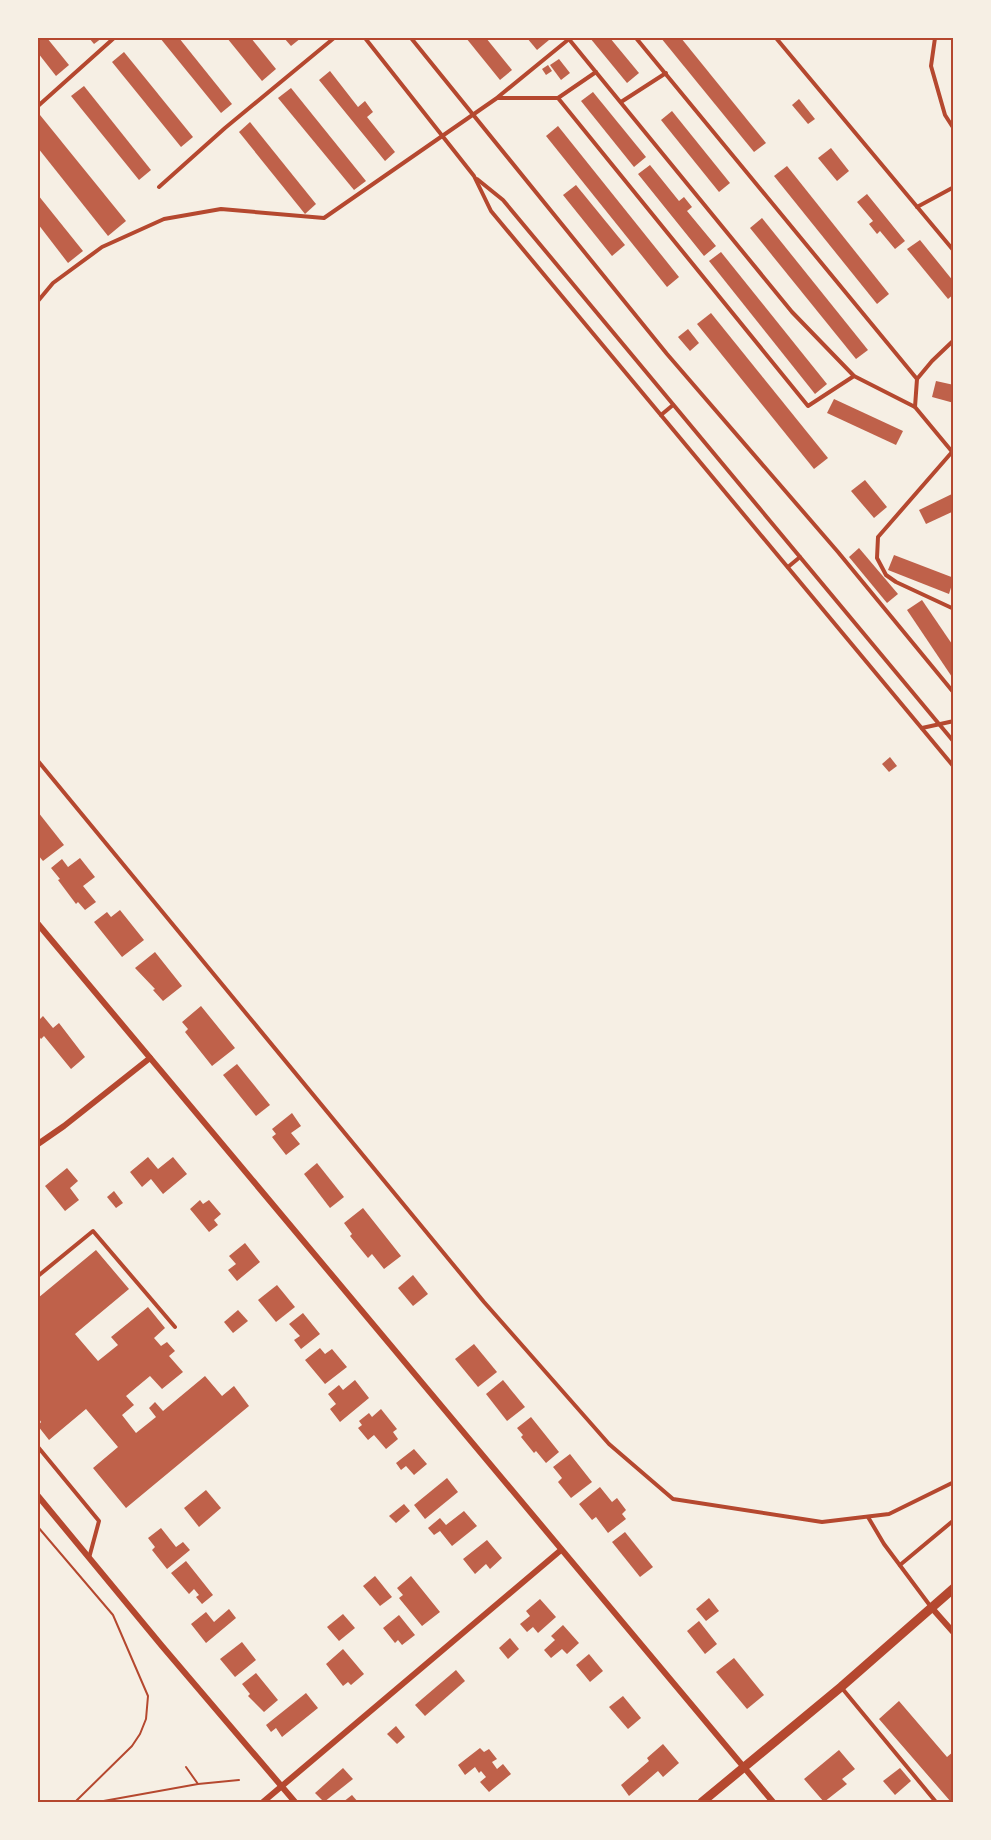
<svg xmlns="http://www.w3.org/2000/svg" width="991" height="1840" viewBox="0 0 991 1840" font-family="Ubuntu,sans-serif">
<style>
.building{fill:#bf614a}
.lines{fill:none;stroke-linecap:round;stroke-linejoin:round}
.path{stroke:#b5482f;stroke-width:2}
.service{stroke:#b5482f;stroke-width:4}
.minor{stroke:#b5482f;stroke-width:6}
.tertiary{stroke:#b5482f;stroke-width:9}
.neatline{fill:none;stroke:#b5482f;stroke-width:2}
</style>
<rect width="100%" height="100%" fill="#f6efe4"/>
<!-- building -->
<g class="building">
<polygon points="38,38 47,38 69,65 56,76 38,53"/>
<polygon points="89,38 102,38 94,44"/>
<polygon points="160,38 179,38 232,104 221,113"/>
<polygon points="227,38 251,38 276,69 262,81"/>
<polygon points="284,38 301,38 291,46"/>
<polygon points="466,38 486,38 512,70 500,80"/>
<polygon points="527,38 546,38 549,40 537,50"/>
<polygon points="590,38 610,38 639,73 627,83"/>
<polygon points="661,38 681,38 766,143 754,152"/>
<polygon points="124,52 193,137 181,147 112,62"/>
<polygon points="559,59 570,73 561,80 550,65"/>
<polygon points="548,65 552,71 546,75 542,69"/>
<polygon points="330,71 358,107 365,101 373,112 367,117 395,152 385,161 319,80"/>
<polygon points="84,86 151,170 139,180 71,96"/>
<polygon points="291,88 366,181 354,190 278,98"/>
<polygon points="593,92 646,157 634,167 581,101"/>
<polygon points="799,99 815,119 808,124 792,105"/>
<polygon points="672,111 730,183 719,192 661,120"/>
<polygon points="40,115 126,221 108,236 38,148 38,117"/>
<polygon points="250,122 316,204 305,214 239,132"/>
<polygon points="558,126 679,277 667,287 546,136"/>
<polygon points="831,148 849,171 837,181 818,158"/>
<polygon points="650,165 679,201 684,197 692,207 687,211 716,246 704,256 638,174"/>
<polygon points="787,166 889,294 877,304 774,176"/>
<polygon points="576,185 625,245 612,256 563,195"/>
<polygon points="867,194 905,241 895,249 880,231 877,234 869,224 873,221 857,202"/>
<polygon points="38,195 83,251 68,263 38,224"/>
<polygon points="762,218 868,350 856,359 750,228"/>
<polygon points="920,240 954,282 954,294 948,299 907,249"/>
<polygon points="721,252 827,384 815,394 709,261"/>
<polygon points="711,313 828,458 814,469 697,324"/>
<polygon points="688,329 699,343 690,351 678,337"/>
<polygon points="936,381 954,385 954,403 932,397"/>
<polygon points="834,399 903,431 896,445 827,413"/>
<polygon points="865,480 887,507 874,518 851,491"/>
<polygon points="954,493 954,511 926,524 919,510"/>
<polygon points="859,548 898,594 887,603 849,557"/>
<polygon points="894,555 954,578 949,594 888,570"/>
<polygon points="922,600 954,647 954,680 907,610"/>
<polygon points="890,757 897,766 889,772 882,764"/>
<polygon points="38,812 64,845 43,861 38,855"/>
<polygon points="80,858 95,877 83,886 96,902 85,910 78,902 76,904 58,880 60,879 51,868 62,859 68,867"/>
<polygon points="120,910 144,940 122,957 94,922 107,912 111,917"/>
<polygon points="155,952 182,986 163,1001 153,990 155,989 135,968"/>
<polygon points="201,1006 235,1048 212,1066 185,1032 188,1029 182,1022"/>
<polygon points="43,1016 53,1028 59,1023 85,1057 71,1069 44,1036 41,1039 38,1035 38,1021"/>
<polygon points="237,1064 270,1105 256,1116 223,1075"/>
<polygon points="292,1113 301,1126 291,1133 300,1144 286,1155 272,1137 276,1134 272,1129"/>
<polygon points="148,1157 158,1169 173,1157 187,1174 163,1194 151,1179 142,1187 130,1172"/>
<polygon points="317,1163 344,1197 330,1208 304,1174"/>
<polygon points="67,1168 78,1181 70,1188 79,1200 65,1211 45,1186"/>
<polygon points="114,1191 123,1203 116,1208 107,1197"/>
<polygon points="200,1200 203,1204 209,1200 221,1214 214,1220 218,1225 209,1232 190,1209"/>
<polygon points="363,1208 401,1256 384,1269 372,1254 368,1258 350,1236 352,1234 344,1223"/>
<polygon points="245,1243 260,1262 237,1281 228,1270 236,1264 229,1256"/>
<polygon points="96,1250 129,1289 75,1334 98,1361 118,1345 111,1337 148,1307 165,1328 154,1338 161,1346 167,1342 175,1351 169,1356 183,1372 162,1389 150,1376 126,1396 134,1405 122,1415 136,1433 156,1417 149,1408 155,1402 163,1411 205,1376 222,1396 234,1386 249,1406 126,1508 93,1468 118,1447 86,1409 49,1440 38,1426 41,1422 38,1417 38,1298"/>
<polygon points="413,1275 428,1294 413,1306 398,1288"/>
<polygon points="277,1285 295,1307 276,1322 258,1300"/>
<polygon points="238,1310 248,1321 233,1333 224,1322"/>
<polygon points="303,1313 320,1334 301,1349 294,1340 300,1336 289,1324"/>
<polygon points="474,1344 497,1372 478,1387 455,1359"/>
<polygon points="320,1348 325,1354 332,1349 347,1367 325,1384 305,1360"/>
<polygon points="355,1380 369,1398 340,1422 330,1409 336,1404 328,1394 339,1385 343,1390"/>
<polygon points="503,1380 525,1407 507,1421 486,1394"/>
<polygon points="381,1409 397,1429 393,1432 398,1439 386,1449 374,1435 368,1440 358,1428 362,1425 359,1421 369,1413 372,1417"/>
<polygon points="531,1417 559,1452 546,1463 536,1451 534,1453 521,1437 523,1435 517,1428"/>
<polygon points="414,1449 427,1464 414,1475 406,1466 401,1470 396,1463"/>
<polygon points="570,1454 592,1482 571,1498 558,1482 562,1478 553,1467"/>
<polygon points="447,1478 458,1492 425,1519 414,1505"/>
<polygon points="600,1487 612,1502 617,1498 626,1510 622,1514 626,1519 608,1533 596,1517 592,1520 579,1504"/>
<polygon points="206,1490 221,1508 199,1527 184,1508"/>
<polygon points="404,1504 410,1511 396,1523 389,1516"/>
<polygon points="464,1511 477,1526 452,1546 440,1531 434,1535 428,1528 440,1518 446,1525"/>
<polygon points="161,1528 176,1547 183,1542 190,1550 167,1569 152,1550 155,1547 148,1538"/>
<polygon points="625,1532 653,1567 640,1577 612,1542"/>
<polygon points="487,1540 502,1558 490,1569 486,1564 475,1574 463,1559"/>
<polygon points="186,1561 213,1595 202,1604 196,1597 199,1595 194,1589 189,1594 171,1573"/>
<polygon points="375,1576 392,1597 380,1606 363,1586"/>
<polygon points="411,1576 440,1612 422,1626 399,1598 403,1595 397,1588"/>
<polygon points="709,1598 719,1611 706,1621 696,1609"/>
<polygon points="540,1599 556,1617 538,1633 533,1627 527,1632 520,1624 530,1616 526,1611"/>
<polygon points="229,1609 236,1618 206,1643 191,1624 206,1612 214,1622"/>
<polygon points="343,1614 355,1628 339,1641 327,1627"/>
<polygon points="399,1615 415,1635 402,1645 398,1640 395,1643 383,1628"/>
<polygon points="699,1621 717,1644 705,1654 687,1631"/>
<polygon points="563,1625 579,1643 567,1654 562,1649 551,1658 544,1650 555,1640 551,1636"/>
<polygon points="510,1638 519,1649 508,1659 499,1648"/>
<polygon points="242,1642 256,1660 235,1677 220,1659"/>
<polygon points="343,1649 364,1674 351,1685 348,1682 343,1686 326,1664"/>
<polygon points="589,1654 603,1671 590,1682 576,1665"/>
<polygon points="734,1658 764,1695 747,1709 716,1672"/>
<polygon points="456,1670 465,1681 425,1716 415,1705"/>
<polygon points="256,1673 278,1700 264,1712 248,1696 250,1694 242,1684"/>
<polygon points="306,1693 318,1708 282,1737 276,1728 271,1732 266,1725"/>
<polygon points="623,1696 641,1718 628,1729 609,1707"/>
<polygon points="899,1701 947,1757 954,1751 954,1802 951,1802 879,1719"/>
<polygon points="396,1726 405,1737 397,1744 387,1734"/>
<polygon points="663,1744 679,1763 663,1777 658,1771 629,1796 621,1785 649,1761 647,1758"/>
<polygon points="480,1748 484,1752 489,1749 497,1759 492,1762 497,1769 503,1764 511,1774 489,1792 480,1782 486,1777 481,1771 479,1773 475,1767 465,1775 458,1765"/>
<polygon points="839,1750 855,1769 842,1779 847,1784 824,1802 804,1779"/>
<polygon points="343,1768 353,1779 324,1802 315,1793"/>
<polygon points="900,1768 911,1781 895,1795 883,1781"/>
<polygon points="352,1795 358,1802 343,1802"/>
</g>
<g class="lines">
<!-- path -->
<g class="path">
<polyline points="38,1527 113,1615 148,1696 146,1719 140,1734 132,1746 75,1802"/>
<polyline points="186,1767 198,1784"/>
<polyline points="98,1802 198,1784 239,1780"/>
</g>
<!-- service -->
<g class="service">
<polyline points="365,38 474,176 491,211 954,767"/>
<polyline points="411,38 667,354 838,552 954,693"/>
<polyline points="568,38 792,312 854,376 915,407"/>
<polyline points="636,38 917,379"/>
<polyline points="776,38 954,251"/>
<polyline points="935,38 931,66 945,115 954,129"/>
<polyline points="498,97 569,39"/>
<polyline points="558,98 596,72"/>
<polyline points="621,102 666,73"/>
<polyline points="38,106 114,38"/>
<polyline points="477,179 503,200 954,742"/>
<polyline points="159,187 225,128 334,38"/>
<polyline points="917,207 954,187"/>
<polyline points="38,301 53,283 102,247 164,219 221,209 324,218 497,98 558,98 808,406 854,376"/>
<polyline points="954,340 932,361 917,379 915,407 954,454"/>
<polyline points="661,415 673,405"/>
<polyline points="952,452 878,537 877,558 886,575 896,582 954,609"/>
<polyline points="788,567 800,557"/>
<polyline points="922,728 954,721"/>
<polyline points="38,761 484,1302 609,1444 673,1499 822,1522 889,1514 954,1482"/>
<polyline points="38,1276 93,1231 175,1327"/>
<polyline points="38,1447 99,1521 89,1558"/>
<polyline points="868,1517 884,1544 931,1607"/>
<polyline points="900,1565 954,1520"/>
<polyline points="841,1687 936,1802"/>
</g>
<!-- minor -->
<g class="minor">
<polyline points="38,924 773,1802"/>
<polyline points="38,1144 64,1126 150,1058"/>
<polyline points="38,1496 162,1646 295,1802"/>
<polyline points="931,1607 954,1633"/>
<polyline points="263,1802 561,1550"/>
</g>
<!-- tertiary -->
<polyline class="tertiary" points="702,1802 841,1687 954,1588"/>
</g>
<!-- border -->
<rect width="991" height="1840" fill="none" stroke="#f6efe4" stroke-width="78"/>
<rect x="39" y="39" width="913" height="1762" class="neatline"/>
</svg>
